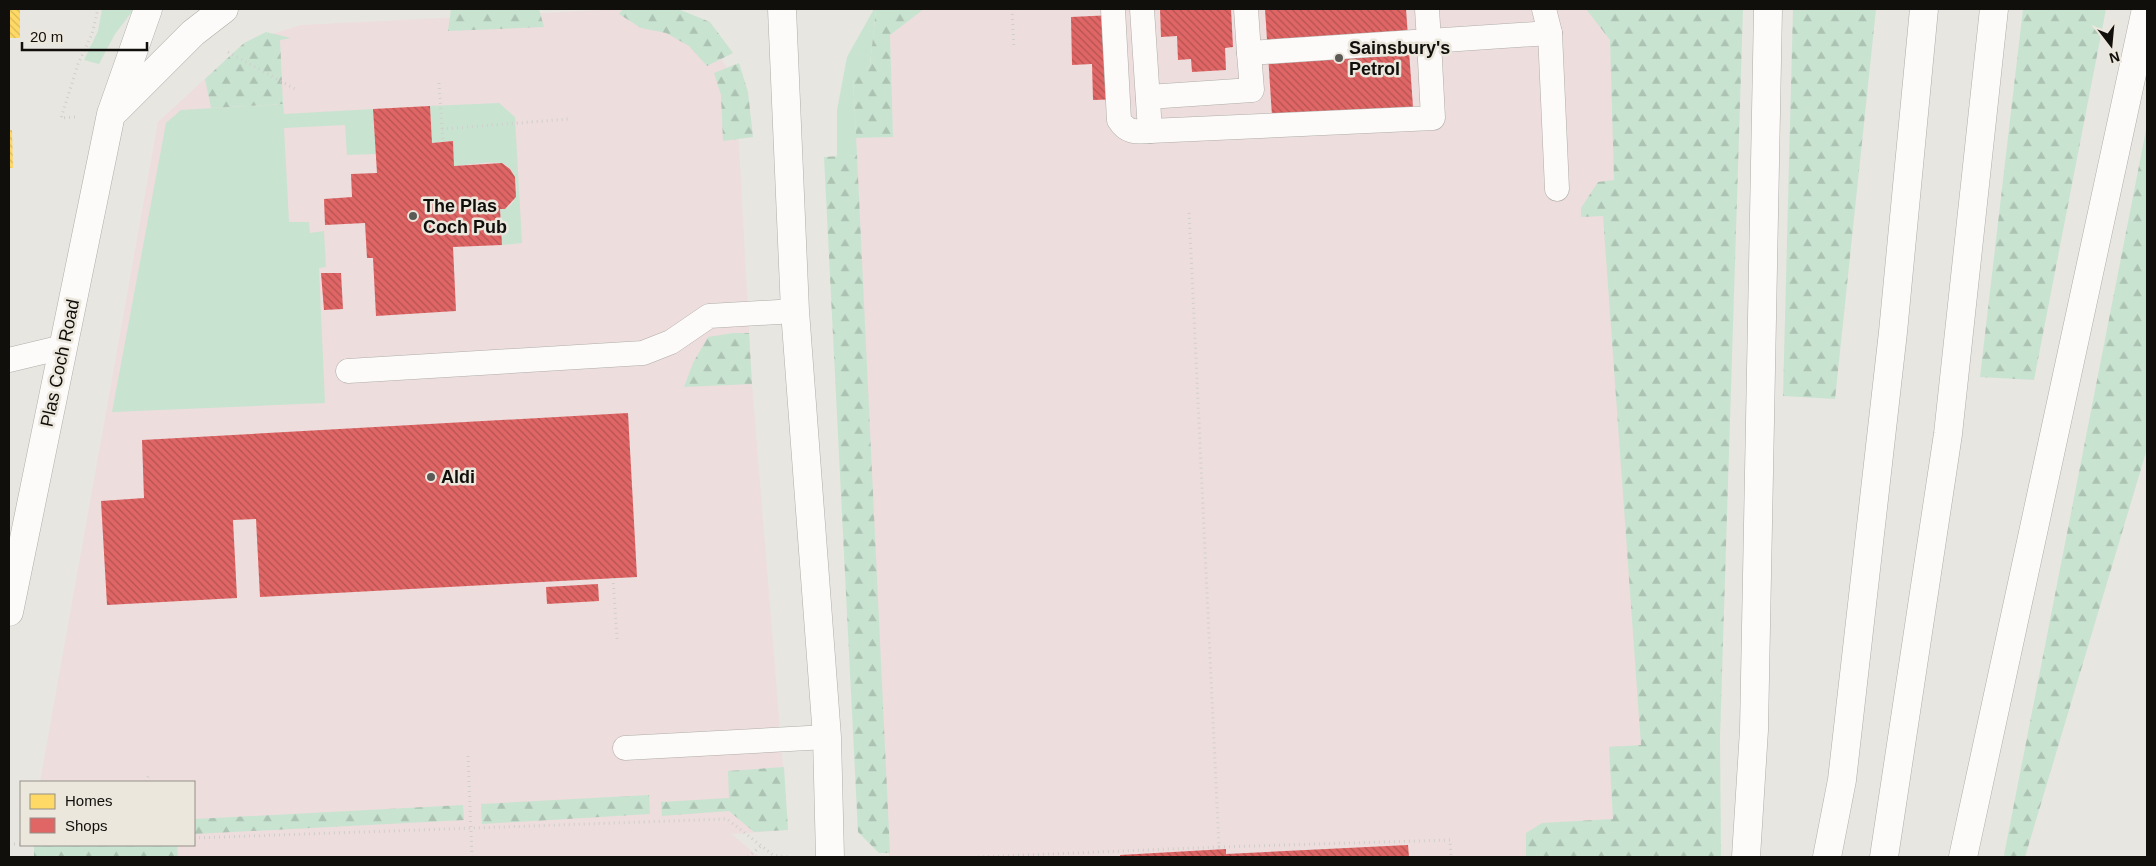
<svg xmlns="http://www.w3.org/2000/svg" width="2156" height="866" viewBox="0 0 2156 866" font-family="Arial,sans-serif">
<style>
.commercial{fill:#eddddc}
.grass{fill:#c9e3d1}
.forest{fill:url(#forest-firs)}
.homes{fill:url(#homes-back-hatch)}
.shops{fill:url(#shops-back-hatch)}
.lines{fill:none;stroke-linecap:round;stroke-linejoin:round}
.service-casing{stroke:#afada8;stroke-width:25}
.minor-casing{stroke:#afada8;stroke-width:29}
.secondary-casing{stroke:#afada8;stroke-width:29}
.trunk-casing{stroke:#afada8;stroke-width:29}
.path{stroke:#d0cfcd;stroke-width:3;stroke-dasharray:1 4;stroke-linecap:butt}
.service{stroke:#fcfbfa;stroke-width:24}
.minor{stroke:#fcfbfa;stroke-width:28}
.secondary{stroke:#fcfbfa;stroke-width:28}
.trunk{stroke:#fcfbfa;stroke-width:28}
.poi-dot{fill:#5c5a56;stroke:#ece7dd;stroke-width:2}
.labels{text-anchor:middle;stroke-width:5;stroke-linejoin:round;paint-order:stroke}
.poi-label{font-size:18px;font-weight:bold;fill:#110f0c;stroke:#ece7dd;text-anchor:start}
.street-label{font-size:18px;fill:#110f0c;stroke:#ece7dd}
</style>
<defs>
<pattern id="forest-firs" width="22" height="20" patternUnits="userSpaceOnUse" patternTransform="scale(1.25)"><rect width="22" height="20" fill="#c9e3d1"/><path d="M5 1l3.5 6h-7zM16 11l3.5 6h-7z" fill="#acc2b2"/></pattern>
<pattern id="homes-back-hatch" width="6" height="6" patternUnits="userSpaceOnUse" patternTransform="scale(1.25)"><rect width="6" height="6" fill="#ffd966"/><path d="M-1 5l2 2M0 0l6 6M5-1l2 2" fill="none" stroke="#dab957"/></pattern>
<pattern id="shops-back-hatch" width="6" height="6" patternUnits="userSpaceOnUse" patternTransform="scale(1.25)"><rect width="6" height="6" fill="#e06666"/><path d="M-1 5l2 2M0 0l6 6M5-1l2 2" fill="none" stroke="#b45252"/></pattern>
</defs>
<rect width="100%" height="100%" fill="#e8e6e0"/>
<!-- commercial -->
<g class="commercial">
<polygon points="626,9 707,38 727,68 736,94 752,384 788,830 731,834 759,857 34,857 34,845 194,845 194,782 40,782 158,122 244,43 301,25"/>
<polygon points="924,9 1690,9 1682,857 889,857 856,138 893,137 890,35"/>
</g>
<!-- grass -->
<g class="grass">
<polygon points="102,9 134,9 115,34 99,64 84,60 98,31"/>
<polygon points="874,9 876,9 870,65 853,78 857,155 837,157 837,110 847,57"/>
<path d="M499,103L515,117L522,243L502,245L500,209C523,209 521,167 501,163C489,161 467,165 454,166L453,141L432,143L430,106Z"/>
<polygon points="283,104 284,114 373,109 376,154 347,155 345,125 284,128 289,222 309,222 310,233 324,231 326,267 319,268 325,403 112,412 166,123 181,110"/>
</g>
<!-- forest -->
<g class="forest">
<polygon points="451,9 539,9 544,27 448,31"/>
<polygon points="623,9 678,9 710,22 733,53 707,66 689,46 666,33 641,28 619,14"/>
<polygon points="876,9 924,9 890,35 893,137 856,138 853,77 870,65"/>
<polygon points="1586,9 1743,9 1720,737 1721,857 1526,857 1526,833 1542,823 1613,819 1609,747 1641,745 1603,216 1581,217 1581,208 1598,182 1614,180 1610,40"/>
<polygon points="1793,9 1876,9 1835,399 1783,396"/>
<polygon points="2023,9 2106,9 2034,380 1980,377"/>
<polygon points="266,32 291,38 280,40 283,104 211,108 205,79 244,43"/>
<polygon points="739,63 748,92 753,137 723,141 721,95 714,73"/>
<polygon points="2147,125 2147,449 2025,857 2006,857 2004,855"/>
<polygon points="857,155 890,853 879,853 858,832 824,157"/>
<polygon points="733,333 749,333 752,384 684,387 693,363 708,337"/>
<polygon points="784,767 788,830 754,832 729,811 662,816 661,802 729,798 728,771"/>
<polygon points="649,795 650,814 482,824 481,804"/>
<polygon points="463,805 464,820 194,834 194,819"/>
<polygon points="34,845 177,845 178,857 34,857"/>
</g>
<!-- homes -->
<g class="homes">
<rect x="9" y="9" width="11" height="29"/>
<polygon points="9,130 12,130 13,168 9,168"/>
</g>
<!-- shops -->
<g class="shops">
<polygon points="1160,9 1231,9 1233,47 1225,48 1226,70 1192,72 1191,59 1178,60 1177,36 1161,37"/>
<polygon points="1265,9 1406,9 1413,107 1272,116"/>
<polygon points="1113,15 1126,99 1093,100 1092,64 1072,65 1071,17"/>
<polygon points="430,106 432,143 453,141 454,166 502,163 510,169 515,177 516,197 505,209 500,209 502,245 453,247 456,311 376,316 373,258 367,258 365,223 325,225 324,199 352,197 351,174 377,173 373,109"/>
<polygon points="321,273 341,273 343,309 324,310"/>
<polygon points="628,413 637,577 260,597 256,519 233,520 237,598 107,605 101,501 144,498 142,440"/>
<polygon points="598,584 599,601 547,604 546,587"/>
<polygon points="1408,845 1409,857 1120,857 1120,855 1226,849 1226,854"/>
</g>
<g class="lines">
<!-- service casing -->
<g class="service-casing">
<g id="service">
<path d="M1113,9L1119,120C1127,133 1136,132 1150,131"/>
<polyline points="1142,9 1150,131 1433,118 1429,41 1550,33"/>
<polyline points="1246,9 1249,53"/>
<polyline points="1544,9 1550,33 1557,189"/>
<polyline points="1148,97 1252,90 1249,53 1429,41 1427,9"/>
<polyline points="9,360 63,347"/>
<polyline points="348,371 643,353 671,342 709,316 795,311"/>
<polyline points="625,748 827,737"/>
</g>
</g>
<!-- minor casing -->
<g class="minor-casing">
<polyline id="minor" points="782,9 795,311 827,737 830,857"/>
</g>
<!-- secondary casing -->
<g class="secondary-casing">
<g id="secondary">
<polyline points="116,110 193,33 224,9"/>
<polyline points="9,612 111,114 148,9"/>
</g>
</g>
<!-- trunk casing -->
<g class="trunk-casing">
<g id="trunk">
<polyline points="1746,857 1754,730 1768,9"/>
<polyline points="1827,857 1842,780 1893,332 1924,9"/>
<polyline points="1884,857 1948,434 1994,9"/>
<polyline points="1963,857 2146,9"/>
</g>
</g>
<!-- path -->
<g class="path">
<polyline points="1012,9 1014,49"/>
<polyline points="228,52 295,89"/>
<polyline points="439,83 443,142"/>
<polyline points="75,117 61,118 78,64 92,34 98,9"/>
<polyline points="442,129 569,119"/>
<polyline points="613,578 617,639"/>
<polyline points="468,756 472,857"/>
<polyline points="146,782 149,774"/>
<polyline points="194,838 727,819 773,855 788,857"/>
<polyline points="9,844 21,844"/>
<polyline points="1219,847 1450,840 1451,857"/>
<polyline points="748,857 761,846"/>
<polyline points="978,857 1219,847 1189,211"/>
</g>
<!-- service -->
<use href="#service" class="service"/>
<!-- minor -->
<use href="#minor" class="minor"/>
<!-- secondary -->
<use href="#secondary" class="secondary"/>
<!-- trunk -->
<use href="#trunk" class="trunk"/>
</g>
<!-- markers -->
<g class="poi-dot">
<circle cx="1339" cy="58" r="5"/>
<circle cx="413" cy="216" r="5"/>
<circle cx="431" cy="477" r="5"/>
</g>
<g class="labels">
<!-- poi labels -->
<g class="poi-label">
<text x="1349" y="54">Sainsbury's<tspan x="1349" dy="21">Petrol</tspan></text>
<text x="423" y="212">The Plas<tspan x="423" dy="21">Coch Pub</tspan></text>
<text x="441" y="483">Aldi</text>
</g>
<!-- street labels -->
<g class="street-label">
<text transform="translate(60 363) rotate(-78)" y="6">Plas Coch Road</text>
</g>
</g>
<!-- border -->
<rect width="2156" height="866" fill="none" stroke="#110f0c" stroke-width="20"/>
<!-- legend -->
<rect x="20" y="781" width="175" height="65" fill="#ece7dd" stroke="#949189"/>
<rect x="30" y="794" width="25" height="15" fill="#ffd966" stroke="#949189"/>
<text x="65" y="806" font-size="15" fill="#110f0c">Homes</text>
<rect x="30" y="818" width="25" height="15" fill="#e06666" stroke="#949189"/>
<text x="65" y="831" font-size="15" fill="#110f0c">Shops</text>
<!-- north arrow -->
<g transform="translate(2111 45) rotate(164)" stroke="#ece7dd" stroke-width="4" paint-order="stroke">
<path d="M0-4L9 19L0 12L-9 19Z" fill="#110f0c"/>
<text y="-8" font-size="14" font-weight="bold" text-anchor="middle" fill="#110f0c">N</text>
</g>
<!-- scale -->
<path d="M22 42v8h125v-8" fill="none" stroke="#110f0c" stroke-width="2.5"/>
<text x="30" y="42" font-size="15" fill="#110f0c" stroke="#ece7dd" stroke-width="4" paint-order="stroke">20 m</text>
</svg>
